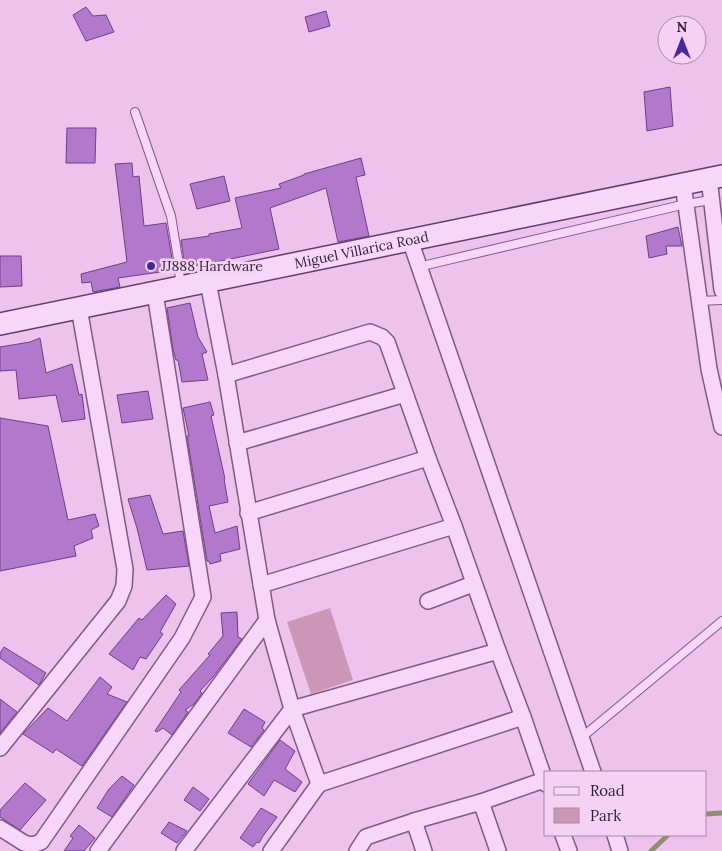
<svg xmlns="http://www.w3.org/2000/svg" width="722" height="851" viewBox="0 0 722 851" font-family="Lora,serif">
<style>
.green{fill:#cc97b7}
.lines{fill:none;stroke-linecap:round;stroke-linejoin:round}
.stream{stroke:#8e8f6c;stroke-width:5}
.building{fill:#b278cc;stroke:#6f3f87}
.lane-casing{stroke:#7f5a88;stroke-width:10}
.street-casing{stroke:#7f5a88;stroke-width:18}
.secondary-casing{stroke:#603d6a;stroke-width:24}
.lane{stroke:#f8d6f9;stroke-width:8}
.street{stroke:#f8d6f9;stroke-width:15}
.secondary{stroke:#f8d6f9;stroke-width:21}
.poi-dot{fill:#472a97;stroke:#f5d2f5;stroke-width:2}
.labels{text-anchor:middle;stroke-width:5;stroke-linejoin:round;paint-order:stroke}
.street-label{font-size:14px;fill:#311e38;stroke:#f5d2f5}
.poi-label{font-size:14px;fill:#311e38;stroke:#f5d2f5;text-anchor:start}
</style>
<rect width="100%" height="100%" fill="#edc3ee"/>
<!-- green -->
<polygon class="green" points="330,608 353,680 311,694 287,622"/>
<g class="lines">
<!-- stream -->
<g class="stream">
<polyline points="706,814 722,813"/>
<polyline points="651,851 668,835"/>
</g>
</g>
<!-- building -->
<g class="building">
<polygon points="86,7 93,16 106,15 114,32 86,41 73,15"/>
<polygon points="326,11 330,26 309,32 305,17"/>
<polygon points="670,87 673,126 647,131 644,92"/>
<polygon points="67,128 96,128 95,163 66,163"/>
<polygon points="361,158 365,175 356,177 369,236 338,242 326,188 270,208 279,249 211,263 185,267 181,240 209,236 209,234 242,228 235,198 281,188 279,184 304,175 304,174"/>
<polygon points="132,163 133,177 139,176 144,226 166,223 174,270 118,278 120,287 93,292 91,282 82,283 81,274 127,262 115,164"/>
<polygon points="224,176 230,201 197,209 190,184"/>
<polygon points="678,227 682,246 666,246 667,254 649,258 646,236"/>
<polygon points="0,256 21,256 22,286 0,287"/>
<polygon points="190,303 198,337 207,352 202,354 208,380 182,382 178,360 176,360 173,349 167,308"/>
<polygon points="40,338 46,373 72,364 79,395 82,394 85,419 62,422 56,395 19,399 16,370 0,371 0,347 30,342"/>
<polygon points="148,391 153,419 122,423 117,395"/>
<polygon points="210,402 214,415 211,416 225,479 224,479 228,502 209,506 215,533 237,526 240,549 220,554 221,561 210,564 209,561 207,561 187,436 189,436 183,408"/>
<polygon points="0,418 48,426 68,520 95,514 99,526 91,530 93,538 74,546 76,556 0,571"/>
<polygon points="150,495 163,534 183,531 189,566 147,570 137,528 128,499"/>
<polygon points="166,595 176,604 160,632 163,634 146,659 140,657 133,670 109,654 139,618 142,620"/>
<polygon points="237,612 238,637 242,639 213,677 200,691 202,693 194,704 185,710 188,712 172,735 163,728 157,732 155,731 181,692 179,690 210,655 208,654 223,636 221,613"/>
<polygon points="4,647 46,673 39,685 0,658 0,653"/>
<polygon points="100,677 112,687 107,694 127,702 82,766 56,749 53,753 23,734 48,708 67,721"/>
<polygon points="0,699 17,712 0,733"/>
<polygon points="244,709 265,722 262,728 264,730 251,747 228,733"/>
<polygon points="280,740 295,751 285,769 302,782 295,792 274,780 264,796 248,784"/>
<polygon points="122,776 134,785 112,817 97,808 109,789"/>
<polygon points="25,783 46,800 20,830 0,817 0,810"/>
<polygon points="193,787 209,799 200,811 184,800"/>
<polygon points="261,808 277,817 263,836 259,843 257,842 253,847 240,838"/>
<polygon points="169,822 187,831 177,843 161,833"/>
<polygon points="79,825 95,838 84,851 64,851 73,838 70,836"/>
</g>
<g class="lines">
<!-- lane casing -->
<g class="lane-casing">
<g id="lane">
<polyline points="135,112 171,216 179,265 180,286"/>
<polyline points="418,267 686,204 711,200"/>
<polyline points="699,301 722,300"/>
<polyline points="581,738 722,621"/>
</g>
</g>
<!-- street casing -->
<g class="street-casing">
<g id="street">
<polyline points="709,178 722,290"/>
<polyline points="683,184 709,369 722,427"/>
<polyline points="410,240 593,772"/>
<polyline points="208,282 226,375 267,620 292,709 319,784 271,851"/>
<polyline points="226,375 370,332 382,337 387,342 428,458 454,526"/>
<polyline points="237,443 405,394"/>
<polyline points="248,513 428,458"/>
<polyline points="428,601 473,584"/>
<polyline points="498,651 523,717 546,784"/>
<polyline points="0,748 118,601 124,586 125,569 79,308"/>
<polyline points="319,784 523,717"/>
<polyline points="481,802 498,851"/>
<polyline points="414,821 481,802 544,780"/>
<polyline points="0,828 24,843 32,845 41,842 182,638 203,597 155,293"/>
<polyline points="563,835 569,851"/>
<polyline points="615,835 620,851"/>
<polyline points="98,851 267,620"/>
<polyline points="184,851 292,709 498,651 454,526 261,585"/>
<polyline points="357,851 366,837 414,821 424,851"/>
</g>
</g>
<!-- secondary casing -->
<g class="secondary-casing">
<g id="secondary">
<path id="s1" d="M0,324L722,176"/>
</g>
</g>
<!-- lane -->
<use href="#lane" class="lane"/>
<!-- street -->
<use href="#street" class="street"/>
<!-- secondary -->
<use href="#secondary" class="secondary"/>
</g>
<!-- markers -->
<circle class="poi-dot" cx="151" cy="266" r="5"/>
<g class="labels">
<!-- street labels -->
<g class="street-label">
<text dy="5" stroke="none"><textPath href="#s1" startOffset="369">Miguel Villarica Road</textPath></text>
</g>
<!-- poi labels -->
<g class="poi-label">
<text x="161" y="271">JJ888 Hardware</text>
</g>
</g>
<!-- legend -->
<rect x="544" y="771" width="162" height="65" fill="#f5d2f5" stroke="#a78aa9"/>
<rect x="554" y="787" width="25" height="8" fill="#f8d6f9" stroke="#a78aa9"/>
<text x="590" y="796" font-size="15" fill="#311e38">Road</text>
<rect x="554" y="808" width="25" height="15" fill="#cc97b7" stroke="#a78aa9"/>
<text x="590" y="821" font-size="15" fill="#311e38">Park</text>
<!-- north arrow -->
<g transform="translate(682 40)"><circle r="24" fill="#f5d2f5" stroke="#a78aa9"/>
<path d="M0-4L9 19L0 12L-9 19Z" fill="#472a97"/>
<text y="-8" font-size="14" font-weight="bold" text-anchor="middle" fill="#311e38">N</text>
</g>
</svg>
